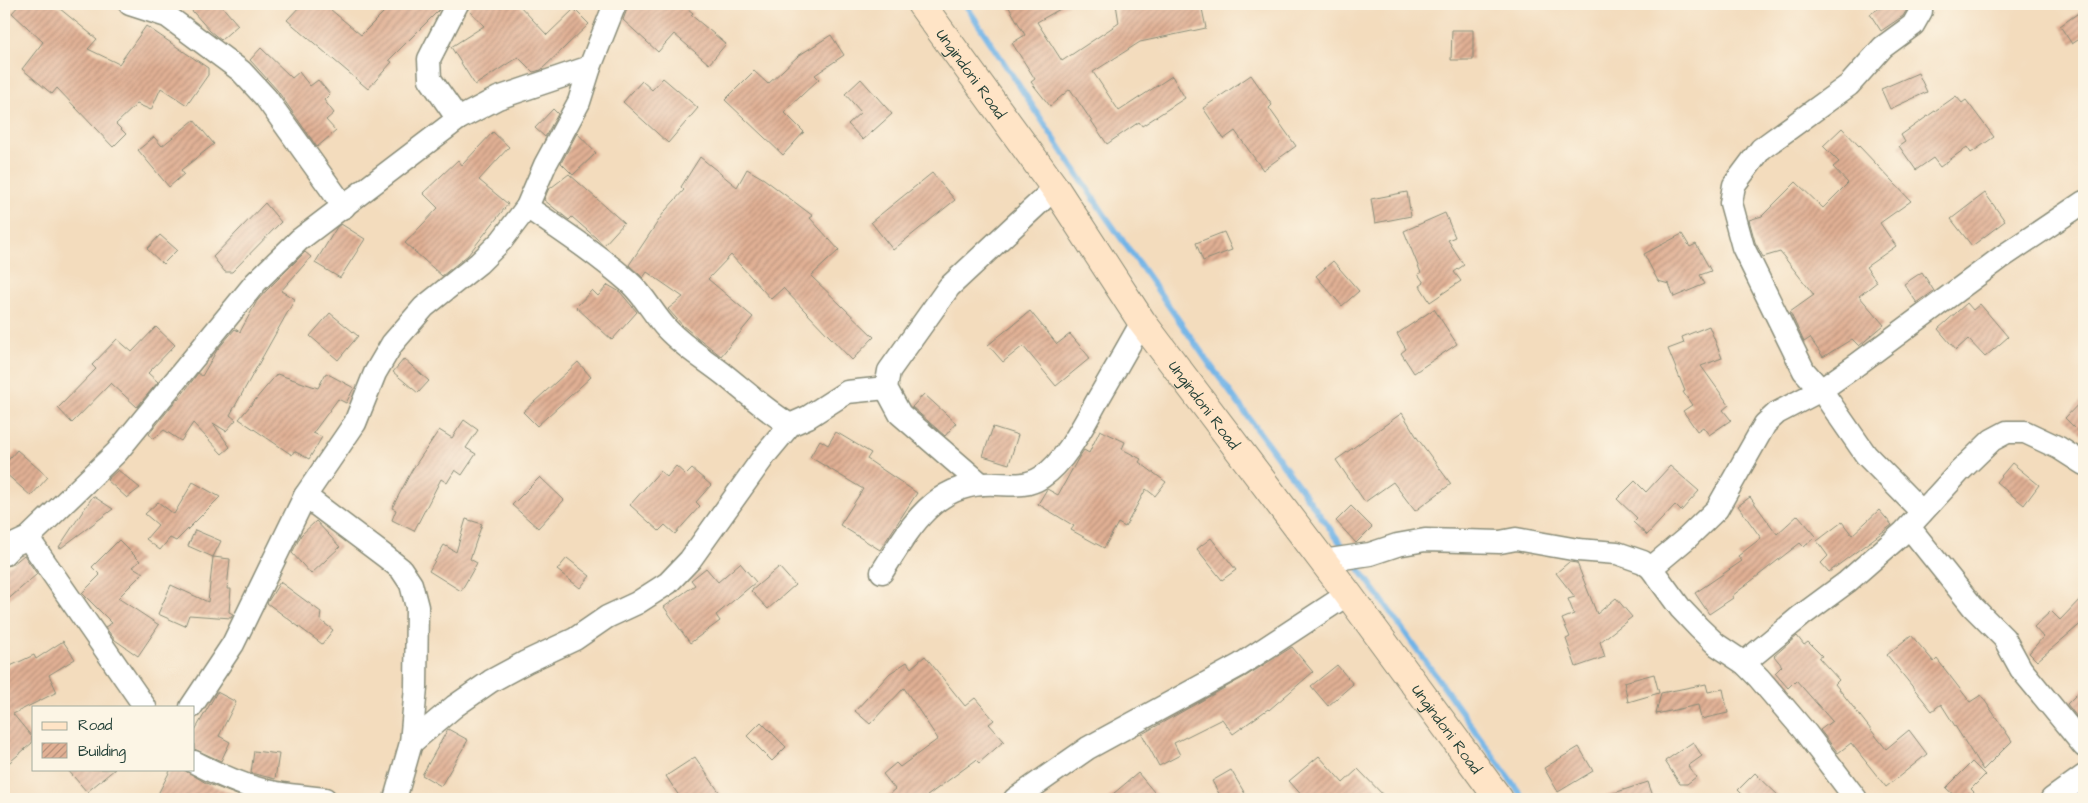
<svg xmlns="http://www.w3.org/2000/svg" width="2088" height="803" viewBox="0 0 2088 803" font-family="'Architects Daughter',sans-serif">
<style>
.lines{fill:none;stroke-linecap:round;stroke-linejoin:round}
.stream{stroke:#71b4e7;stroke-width:6}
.building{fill:url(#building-hatch)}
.street-casing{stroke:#898c78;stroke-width:25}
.secondary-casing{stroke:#898c78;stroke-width:30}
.street{stroke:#fff;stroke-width:22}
.secondary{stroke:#ffe4c6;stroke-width:28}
.labels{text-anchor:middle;stroke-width:4.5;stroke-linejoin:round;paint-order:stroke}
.street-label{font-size:16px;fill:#1f3d34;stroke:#fcf5e5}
</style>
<defs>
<pattern id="building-hatch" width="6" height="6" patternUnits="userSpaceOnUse" patternTransform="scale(1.25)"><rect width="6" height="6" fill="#e1b094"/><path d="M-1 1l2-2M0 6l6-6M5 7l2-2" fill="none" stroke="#b6907a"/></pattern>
</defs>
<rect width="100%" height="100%" fill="#fcf5e5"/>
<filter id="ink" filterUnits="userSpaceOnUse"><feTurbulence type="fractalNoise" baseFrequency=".02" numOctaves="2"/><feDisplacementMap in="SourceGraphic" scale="10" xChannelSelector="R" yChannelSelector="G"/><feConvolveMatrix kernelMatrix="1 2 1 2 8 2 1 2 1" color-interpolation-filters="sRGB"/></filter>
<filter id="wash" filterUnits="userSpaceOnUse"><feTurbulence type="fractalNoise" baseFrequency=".0096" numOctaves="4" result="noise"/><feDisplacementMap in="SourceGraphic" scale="20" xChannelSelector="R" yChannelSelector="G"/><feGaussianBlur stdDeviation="1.12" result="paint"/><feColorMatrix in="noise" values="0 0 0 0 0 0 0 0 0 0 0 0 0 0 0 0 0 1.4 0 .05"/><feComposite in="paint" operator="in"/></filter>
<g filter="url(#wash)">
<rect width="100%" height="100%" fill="#f3dcbd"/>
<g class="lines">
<!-- stream -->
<g class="stream">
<polyline points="965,4 1104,214 1211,366 1347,552"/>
<polyline points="1353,560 1524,799"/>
</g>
</g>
<g id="blocks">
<!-- building -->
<g class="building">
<polygon points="20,4 54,4 97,39 88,49 119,64 146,26 208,68 208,75 187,105 161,88 151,110 137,104 116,124 126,134 113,147 57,88 52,94 22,69 43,42 12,13"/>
<polygon points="186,4 220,4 238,25 221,40 210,31"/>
<polygon points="302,4 324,4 361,35 392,4 442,4 439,10 389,60 392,62 368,89 287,20"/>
<polygon points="470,4 518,4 547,35 574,9 589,24 541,70 533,72 518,57 475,85 451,47 484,26 469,10"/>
<polygon points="632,4 682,4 693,13 691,15 726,44 709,64 674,34 658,52 623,20 627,9"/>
<polygon points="1007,4 1069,4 1037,22 1062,61 1119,23 1116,4 1201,4 1206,28 1140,42 1093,72 1119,111 1172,76 1185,98 1142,126 1139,122 1107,144 1070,89 1050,106 1031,82 1035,79 1012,43 1025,35"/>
<polygon points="1886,4 1908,4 1908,8 1903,16 1881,31 1870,14"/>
<polygon points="2084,9 2084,36 2072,44 2060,26"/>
<polygon points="1452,30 1473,30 1473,60 1451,60"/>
<polygon points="831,35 844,55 815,75 819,79 784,112 804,132 783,155 725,100 754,71 768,84 798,56"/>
<polygon points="261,48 292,78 299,72 310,86 318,80 330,94 324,100 334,113 326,120 336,131 317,147 277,90 250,60"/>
<polygon points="1918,73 1927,92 1890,109 1881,89"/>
<polygon points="1251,75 1272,105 1269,108 1296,146 1263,170 1235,131 1224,139 1203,108"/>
<polygon points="663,78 698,108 668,143 623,102 642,81 652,90"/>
<polygon points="861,79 892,114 863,140 848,124 861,112 845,94"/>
<polygon points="1956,96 1962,103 1966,100 1994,137 1971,153 1967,147 1940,167 1933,158 1916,170 1899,146 1905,142 1901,135"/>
<polygon points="553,109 558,114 545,137 535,128"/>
<polygon points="194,120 214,144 181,170 184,174 169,187 138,150 154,137 162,146"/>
<polygon points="1842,128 1911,201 1880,223 1896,246 1866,267 1877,282 1859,296 1884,325 1859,346 1852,339 1823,357 1810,338 1804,342 1790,312 1814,295 1780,252 1763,257 1755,242 1749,220 1762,216 1796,182 1823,208 1848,183 1833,167 1839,162 1823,146"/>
<polygon points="493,132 509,147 479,180 508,204 468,255 442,276 405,243 438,208 423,193 458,160 462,165"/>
<polygon points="577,133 596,153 573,175 561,163"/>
<polygon points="700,157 737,187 747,169 764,179 813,216 810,218 839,250 811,276 874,337 852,360 783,288 771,299 731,255 708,279 753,317 721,356 683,326 668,309 683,297 647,272 643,278 629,265 665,211 684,190 681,187"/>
<polygon points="932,173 955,200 893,250 871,222"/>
<polygon points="569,174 624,223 604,245 572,217 569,220 544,200 548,190"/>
<polygon points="1407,192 1411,216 1375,223 1371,199"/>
<polygon points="1985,193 2005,221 1972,246 1951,219"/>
<polygon points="265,203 281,222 232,272 225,272 213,257"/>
<polygon points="1445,213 1455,237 1448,240 1464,265 1454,272 1461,281 1430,302 1420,286 1424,283 1418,274 1421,273 1404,231"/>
<polygon points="341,224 365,239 340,278 315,263 337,227"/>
<polygon points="1224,232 1232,250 1203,261 1196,243"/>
<polygon points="1682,234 1690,247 1696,244 1711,271 1700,275 1705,284 1674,297 1669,284 1658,281 1644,254"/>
<polygon points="160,235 177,250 163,264 147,249"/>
<polygon points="305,252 311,257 281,291 295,299 230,415 236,420 226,431 213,423 230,447 222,454 193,423 181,441 164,430 153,439 149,434 177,399 178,400 198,373 202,376 217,350 235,329 240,332 257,301 266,291"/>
<polygon points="1333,261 1359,291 1342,306 1316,276"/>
<polygon points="1922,272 1934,291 1917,303 1904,284"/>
<polygon points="608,285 620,292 637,312 612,340 576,307 592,290 598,296"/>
<polygon points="1967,303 1973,310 1980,304 2008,337 1985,357 1968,339 1956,350 1938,329"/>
<polygon points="1434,309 1457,344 1414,373 1401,353 1406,349 1397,334"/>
<polygon points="1030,311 1057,344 1070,334 1090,358 1056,386 1023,346 1003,362 988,345"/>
<polygon points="330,313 358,336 338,360 310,336"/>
<polygon points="1709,326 1722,358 1701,366 1729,405 1723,410 1731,420 1709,435 1703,427 1697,431 1683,411 1692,405 1683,392 1685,391 1668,349 1684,343 1682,337"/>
<polygon points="156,327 175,345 148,373 158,382 137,407 111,383 72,423 58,408 96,369 92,365 117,339 132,352"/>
<polygon points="404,359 429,381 418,393 393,372"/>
<polygon points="578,362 591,377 537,426 523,412"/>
<polygon points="326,373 354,388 346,403 338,399 313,433 322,437 309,459 294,451 292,455 239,419 277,374 318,388"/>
<polygon points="924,394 956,423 945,436 912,407"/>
<polygon points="2084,398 2084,437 2065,418"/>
<polygon points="1402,413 1418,439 1451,484 1415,511 1393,482 1365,502 1336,460"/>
<polygon points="464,420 478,430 466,448 476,454 462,475 455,470 447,483 441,479 414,531 392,520 396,510 392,508 412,470 439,430 452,438"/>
<polygon points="993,427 1018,435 1009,464 983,456"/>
<polygon points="1100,430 1125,442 1122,449 1141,459 1139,462 1166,482 1155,496 1146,489 1125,527 1118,523 1104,548 1071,530 1074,526 1038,504 1047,489 1058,495 1079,457 1084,450 1089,453"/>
<polygon points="836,432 871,453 867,459 917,493 880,550 840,525 863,489 810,457 820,440 828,445"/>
<polygon points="17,450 48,477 31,496 4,472 4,465"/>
<polygon points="2012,463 2039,485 2024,505 1996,482"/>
<polygon points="676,466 686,475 692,469 711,485 696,502 700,506 675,534 665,525 659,531 630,505 660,471 667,477"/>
<polygon points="1670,466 1699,491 1681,511 1675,505 1647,535 1633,522 1637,518 1617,499 1635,481 1646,492"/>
<polygon points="118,470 140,488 127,498 107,480"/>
<polygon points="540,477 564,500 538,528 512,505"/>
<polygon points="193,482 220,497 176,541 170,538 160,550 146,539 158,525 145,514 158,502 174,514"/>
<polygon points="93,496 113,509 61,548 59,547"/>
<polygon points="1750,497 1777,534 1798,515 1816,536 1804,547 1800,543 1732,596 1733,598 1709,614 1695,593 1742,561 1738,556 1761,538 1738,506"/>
<polygon points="1351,506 1372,527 1356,543 1336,521"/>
<polygon points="1879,510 1892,525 1829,572 1821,563 1828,556 1817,541 1842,522 1852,535"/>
<polygon points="466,519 482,524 470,559 477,563 461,591 429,571 444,545 456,552"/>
<polygon points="316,521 340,547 311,574 292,553 301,535"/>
<polygon points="195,530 221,541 213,557 188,546"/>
<polygon points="1211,538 1236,570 1222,580 1197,549"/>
<polygon points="119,540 140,561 133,567 143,573 118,598 159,625 138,656 115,640 105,627 112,623 82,593 100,575 92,567"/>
<polygon points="24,555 37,574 4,603 4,567 13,564"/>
<polygon points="213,557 230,559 227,589 231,589 229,612 233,614 231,618 189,615 185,626 158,614 171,585 208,602"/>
<polygon points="567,558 590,576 580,588 557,570"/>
<polygon points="1569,562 1577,563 1597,614 1616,598 1632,617 1600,642 1605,657 1576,667 1566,639 1570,637 1562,619 1574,614 1568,599 1575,597 1556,573"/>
<polygon points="740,563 756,582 716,615 720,621 690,643 664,607 695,585 691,580 706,568 718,582"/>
<polygon points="779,567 795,585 768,609 751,591"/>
<polygon points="280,582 321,612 320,620 333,630 322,644 267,603"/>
<polygon points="2084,595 2084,621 2037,661 2029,653 2043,637 2034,627 2051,611 2060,620"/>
<polygon points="1911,635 1934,662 1937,659 1970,702 1981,695 2012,741 1983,770 1941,704 1932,711 1887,655"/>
<polygon points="1797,636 1804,645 1808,642 1822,656 1819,658 1839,680 1835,684 1886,749 1909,730 1927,754 1886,787 1851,743 1838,753 1820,730 1832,721 1796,680 1788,688 1775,673 1782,666 1774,656"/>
<polygon points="63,641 75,659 49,675 57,692 13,714 32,737 32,743 4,767 4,669 34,655 36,659"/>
<polygon points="1292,647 1313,672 1269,710 1268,709 1233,734 1222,719 1174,743 1180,755 1159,766 1142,734 1246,676"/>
<polygon points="925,656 965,706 975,698 994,720 989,724 1004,741 979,763 976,760 923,799 883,799 895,789 883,774 896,763 900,767 938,739 904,688 870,724 855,711 890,673 907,662 911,668"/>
<polygon points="1337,665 1353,684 1328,706 1311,686"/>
<polygon points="1654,674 1659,693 1628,702 1624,682"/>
<polygon points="1706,684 1708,692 1723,689 1728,713 1701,719 1698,705 1656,714 1661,693"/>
<polygon points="2084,687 2084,726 2067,704"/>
<polygon points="217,692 236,702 219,736 230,742 221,761 194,749 194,732"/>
<polygon points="761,722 786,747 772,761 747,736"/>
<polygon points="448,729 468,740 441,786 422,775"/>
<polygon points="1693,742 1702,756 1688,766 1696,777 1687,784 1680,784 1665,761"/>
<polygon points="1579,747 1593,771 1558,792 1544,768"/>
<polygon points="254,751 279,754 275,779 251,773"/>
<polygon points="1319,756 1343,783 1358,769 1387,799 1305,799 1289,781"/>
<polygon points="695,757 724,799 681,799 666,776"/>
<polygon points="1972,762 1985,775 1971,789 1981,799 1958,799 1946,788"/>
<polygon points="67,769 115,769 87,792"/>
<polygon points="171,769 183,769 206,783 247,799 168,799 158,794"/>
<polygon points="1231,770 1248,799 1222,799 1212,781"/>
<polygon points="1138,773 1160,799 1107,799"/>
<polygon points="1755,773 1782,799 1747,799 1738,790"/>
<polygon points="1648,782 1654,799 1605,799 1605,796"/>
</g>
</g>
</g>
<g filter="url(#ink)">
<use href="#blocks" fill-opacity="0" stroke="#898c78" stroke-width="1"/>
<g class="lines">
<!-- street casing -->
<g class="street-casing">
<g id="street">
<polyline points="130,4 167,16 241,71 266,98 344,207"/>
<polyline points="457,4 429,59 430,79 458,119"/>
<polyline points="1921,4 1921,11 1913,25 1883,47 1849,85 1761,149 1734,185 1731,203 1743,247 1804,371 1821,390 1866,455 1922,512"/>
<path d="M527,207C562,231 597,254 629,282C644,295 653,314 667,329C685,348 706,360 726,376C747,393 767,411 790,425L808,417L847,392L886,388"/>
<polyline points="981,484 900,414 886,388 889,371 949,287 1055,188"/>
<polyline points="305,496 386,557 401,569 411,584 417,607 416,687 411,743 395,799"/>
<polyline points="1909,527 1973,607 2004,638 2021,669 2084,746"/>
<polyline points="28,538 145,707"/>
<polyline points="4,554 13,545 28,538 117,452 256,282 299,240 458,119 498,98 590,67"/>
<polyline points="1323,561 1370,554 1397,545 1425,540 1500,542 1516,539 1578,550 1617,553 1643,562 1651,568 1681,609 1699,628 1717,645 1744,663 1759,678 1806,733 1856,799"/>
<polyline points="1651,568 1688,537 1717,509 1765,424 1777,413 1821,390 1855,366 2002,257 2084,202"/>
<path d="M882,572C907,533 930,487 983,484C1004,482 1022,490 1042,477C1066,461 1083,426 1097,401C1112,375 1127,349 1142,322"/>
<polyline points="1744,663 1801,616 1847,582 1904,532 1960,471 1992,440 2007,432 2025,432 2059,448 2084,464"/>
<polyline points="191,707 233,644 305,496 355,423 375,373 392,344 424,307 479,263 502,240 527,207 545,165 579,102 590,67 615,4"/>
<polyline points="411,743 455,706 491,681 526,662 575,639 607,617 637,603 668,583 690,560 765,455 790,425"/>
<path d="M194,762C217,774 241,785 266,791C285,795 305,797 325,799"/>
<polyline points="1015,799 1088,748 1240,665 1348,594"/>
<polyline points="2052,799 2084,776"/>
</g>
</g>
<!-- secondary casing -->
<g class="secondary-casing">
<g id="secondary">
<path id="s1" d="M921,4L1055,188L1142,322L1348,594L1499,799"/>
</g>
</g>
<!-- street -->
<use href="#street" class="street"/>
<!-- secondary -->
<use href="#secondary" class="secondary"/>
</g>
</g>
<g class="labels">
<!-- street labels -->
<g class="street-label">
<text dy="6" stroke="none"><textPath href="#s1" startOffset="86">Ungindoni Road</textPath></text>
<text dy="6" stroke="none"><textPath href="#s1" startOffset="491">Ungindoni Road</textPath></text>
<text dy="6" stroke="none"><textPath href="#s1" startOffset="896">Ungindoni Road</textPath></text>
</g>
</g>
<!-- margin -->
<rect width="2088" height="803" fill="none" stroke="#fcf5e5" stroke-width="20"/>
<!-- legend -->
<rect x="32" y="706" width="162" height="65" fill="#fcf5e5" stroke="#a4ab9e"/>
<rect x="42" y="722" width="25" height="8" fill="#ffe4c6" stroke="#a4ab9e"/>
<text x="78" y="730" font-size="15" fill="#1f3d34">Road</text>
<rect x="42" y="743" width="25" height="15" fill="url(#building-hatch)" stroke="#a4ab9e"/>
<text x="78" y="756" font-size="15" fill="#1f3d34">Building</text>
</svg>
